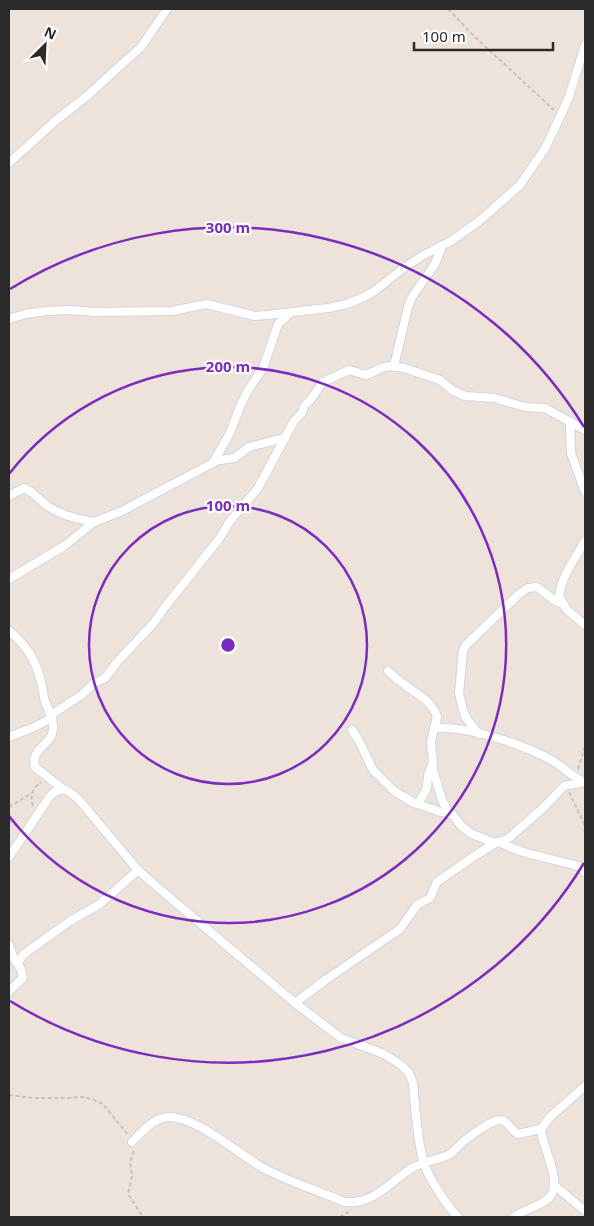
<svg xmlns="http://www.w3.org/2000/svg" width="594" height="1226" viewBox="0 0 594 1226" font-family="'Noto Sans',sans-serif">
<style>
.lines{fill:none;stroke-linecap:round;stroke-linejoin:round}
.minor-casing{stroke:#cfd6e5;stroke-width:10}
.path{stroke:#c3c3c3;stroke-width:2;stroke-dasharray:4 2.5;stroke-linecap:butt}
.minor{stroke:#fff;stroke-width:8}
.ring{fill:none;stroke:#7b2cbf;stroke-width:2.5}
.centre{fill:#7b2cbf;stroke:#fff;stroke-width:2.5}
.ring-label{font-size:15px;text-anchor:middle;font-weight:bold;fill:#7b2cbf;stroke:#fff;stroke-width:4.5;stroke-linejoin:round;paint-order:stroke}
</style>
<rect width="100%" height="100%" fill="#eee3da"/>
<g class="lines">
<!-- minor casing -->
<g class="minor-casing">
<g id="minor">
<polyline points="9,163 54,122 88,95 141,47 167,9"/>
<polyline points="9,319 25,314 46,311 70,310 94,312 172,311 206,304 255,316 267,315 328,308 347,304 364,297 376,290 402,269 422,256 451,241 478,222 520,185 544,150 552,134 569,97 585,45"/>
<polyline points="394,366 408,307 412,297 435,264 442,246"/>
<polyline points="570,422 571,453 585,492"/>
<polyline points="214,461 234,458 249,447 285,438"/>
<path d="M9,496L24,488C34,492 40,501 49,507C63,516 78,519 94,522"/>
<path d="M585,541C576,557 561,577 559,596L567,610L585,625"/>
<polyline points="9,579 64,546 94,522 120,512 213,463 230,433 239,409 247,392 263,368 278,324 290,313"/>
<path d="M9,631C25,643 37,662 41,682C43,688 43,695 45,701C49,712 56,723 52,734C47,748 31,748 35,767L63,789"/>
<polyline points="388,671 398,680 426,700 435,711 437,717 431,741 433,763 428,775 427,788 418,804"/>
<polyline points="51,715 83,694 93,684 105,678 117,662 153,624 165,607 219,539 230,521 258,488 294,421 302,413 304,406 311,399 323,382 349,370 366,375 384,367 390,366 404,368 440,380 452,390 465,396 494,398 525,407 545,408 585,430"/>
<path d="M435,728C467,726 523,744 551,760C563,766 571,777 583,781"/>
<polyline points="352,730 359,741 373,770 394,791 414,803 441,812 449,813 453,815 461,826 472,834 492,842 500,842 509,838 544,807 564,786 585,782"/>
<polyline points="479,734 466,718 463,710 459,693 463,651 466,645 519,594 528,588 537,587 554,600 563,604"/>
<polyline points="9,737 32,728 52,718"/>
<polyline points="432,766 442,800 449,813"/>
<path d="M499,842C523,855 551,858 578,866L582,868L585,872"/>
<path d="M9,857L50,796C62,784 68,790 79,800L138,870L156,886L295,1003L341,1038L384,1054L401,1065L409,1073L413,1083C415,1109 417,1136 423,1161C429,1179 445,1203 458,1217"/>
<polyline points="9,945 14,959 21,969 23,978 9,991"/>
<polyline points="17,963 24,954 70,921 100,904 138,870"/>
<polyline points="295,1003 324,981 400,929 417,905 430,898 437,882 473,857 497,842"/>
<path d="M132,1142C142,1132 154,1117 169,1117C199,1117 242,1158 269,1171C293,1183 319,1191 344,1202C376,1205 389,1181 414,1167C425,1161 439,1160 450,1154C455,1151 459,1145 464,1141C470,1136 493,1119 500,1120C508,1120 511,1131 518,1134L541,1129"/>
<polyline points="554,1185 585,1211"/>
<path d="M514,1217C526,1208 539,1207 549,1198C564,1182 542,1148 541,1129L550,1117L585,1086"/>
</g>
</g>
<!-- path -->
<g class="path">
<polyline points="448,9 475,37 554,110"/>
<polyline points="578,769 585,746"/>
<polyline points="569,792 585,826"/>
<path d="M33,806C30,796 32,788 41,782"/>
<polyline points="9,807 32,793"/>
<polyline points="9,820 19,828"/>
<polyline points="9,1095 35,1098 68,1098 82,1097 92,1099 103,1104 128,1135"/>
<polyline points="134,1151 130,1162 132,1176 128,1194 143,1217"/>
<polyline points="340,1217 352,1210"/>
</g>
<!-- minor -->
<use href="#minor" class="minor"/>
</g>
<!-- distance rings -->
<g class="ring">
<circle cx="228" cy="645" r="139"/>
<path d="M9 474A278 278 0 1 1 9 816"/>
<path d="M584 863A417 417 0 0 1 10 1001M10 289A417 417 0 0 1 584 427"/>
</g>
<circle cx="228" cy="645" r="8" class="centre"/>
<g class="ring-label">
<text x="228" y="233">300 m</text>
<text x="228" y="372">200 m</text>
<text x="228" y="511">100 m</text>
</g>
<!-- border -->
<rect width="594" height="1226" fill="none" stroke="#2a2a2a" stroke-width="20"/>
<!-- north arrow -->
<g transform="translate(45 45) rotate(24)" stroke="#ffffff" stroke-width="4" paint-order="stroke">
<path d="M0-4L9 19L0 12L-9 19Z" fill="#2a2a2a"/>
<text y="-8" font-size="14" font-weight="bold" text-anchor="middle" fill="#2a2a2a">N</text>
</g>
<!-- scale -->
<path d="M414 42v8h139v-8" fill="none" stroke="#2a2a2a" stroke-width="2.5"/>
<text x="422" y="42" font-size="15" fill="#2a2a2a" stroke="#ffffff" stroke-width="4" paint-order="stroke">100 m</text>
</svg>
